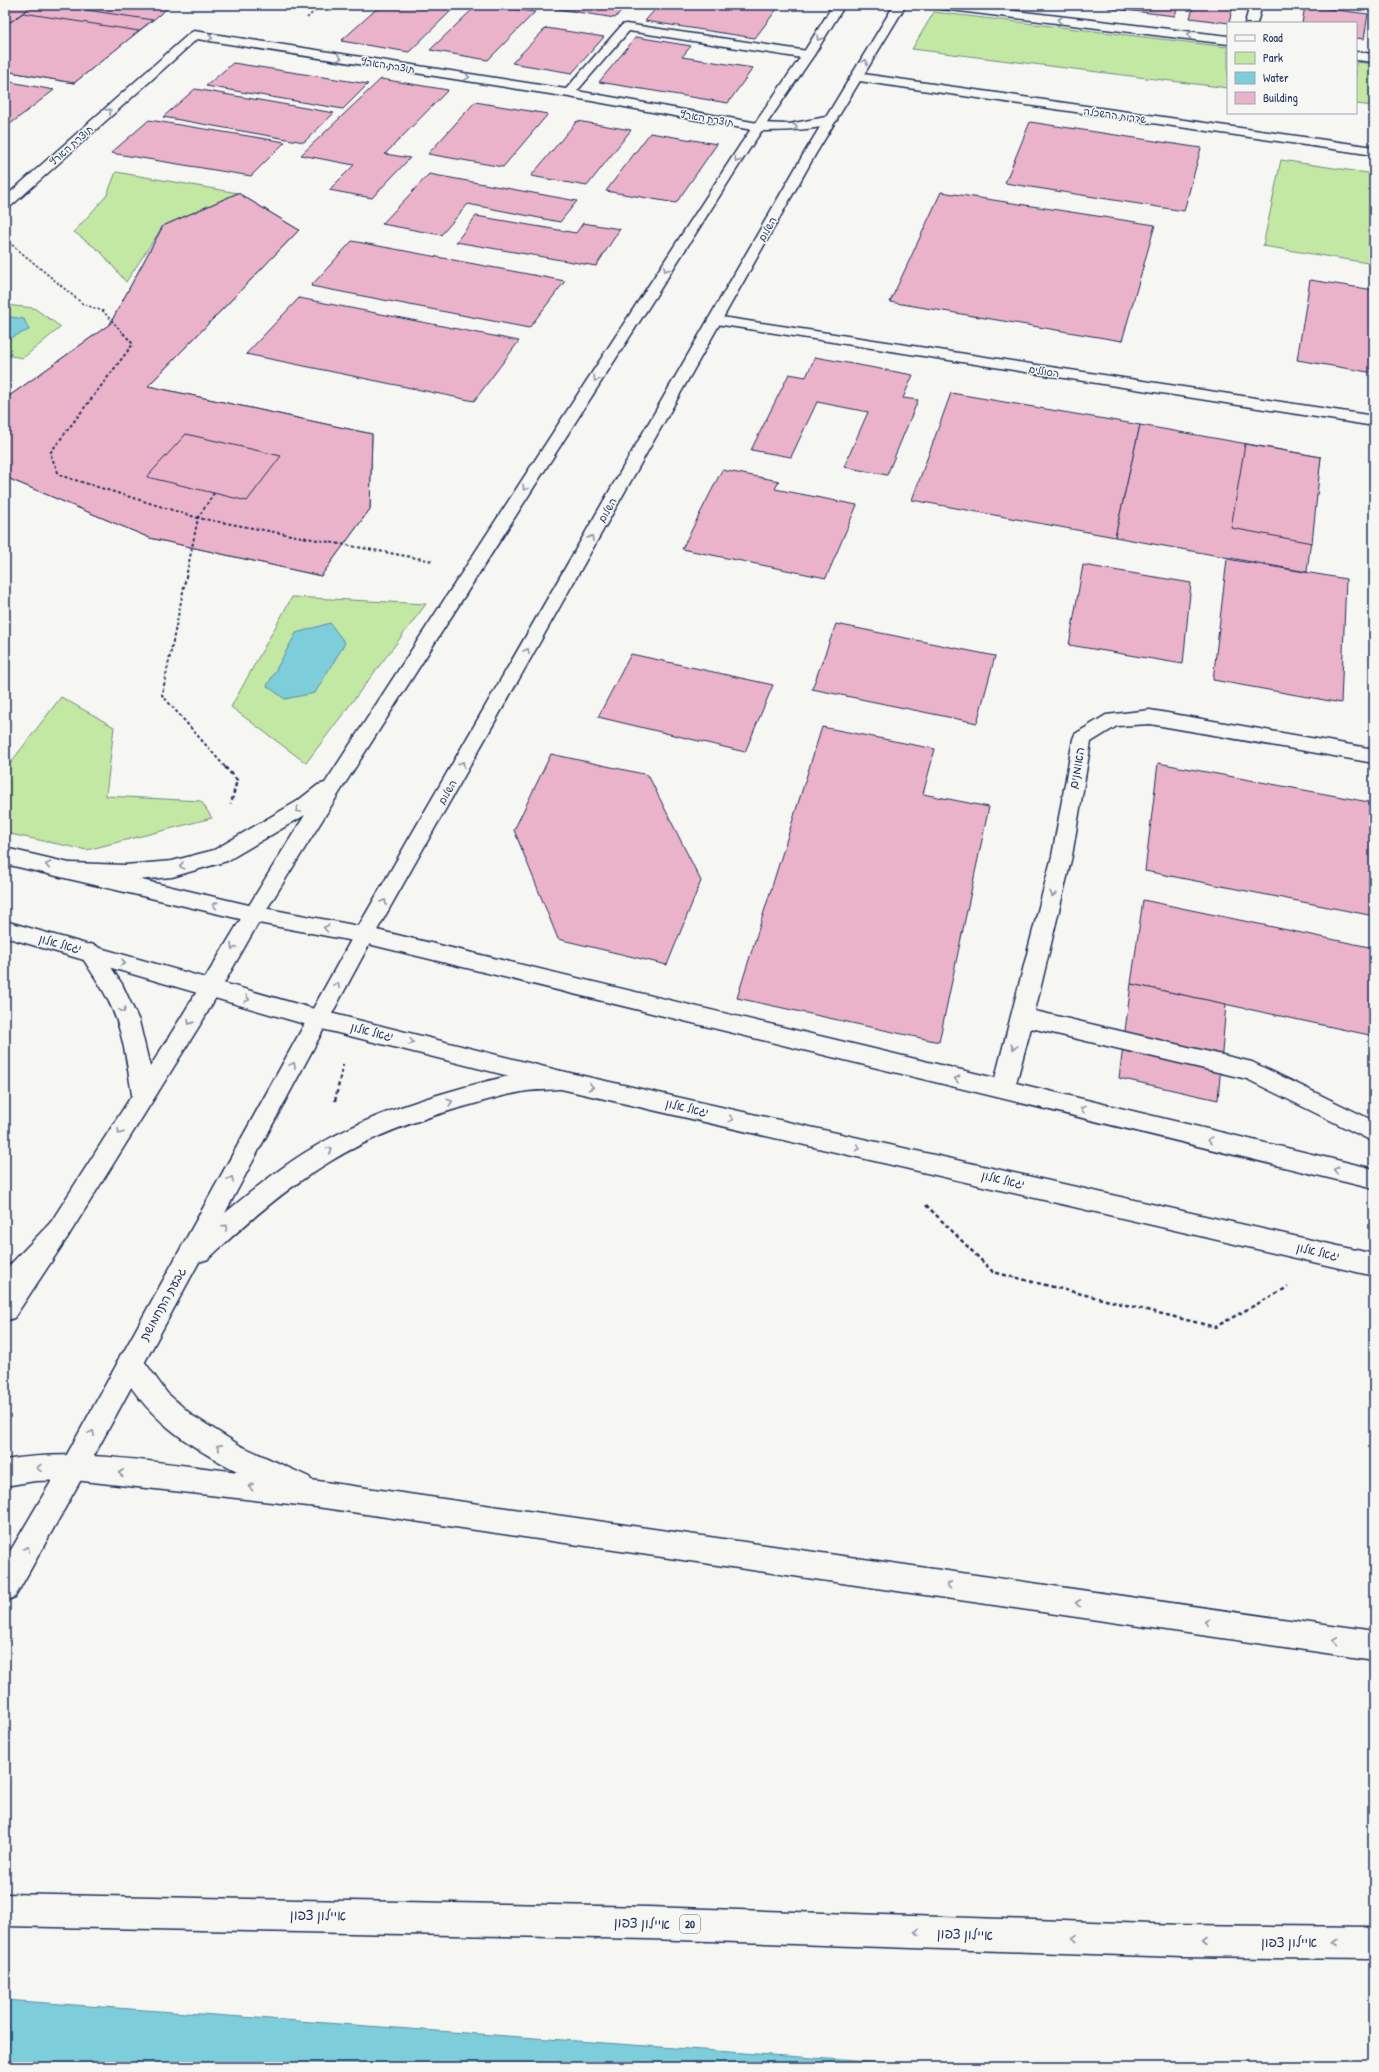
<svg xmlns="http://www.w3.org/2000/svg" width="1379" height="2072" viewBox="0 0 1379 2072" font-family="'Patrick Hand','Playpen Sans Hebrew',sans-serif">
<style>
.green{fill:#c3e8a3;stroke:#6f8c80}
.water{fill:#7ecdda;stroke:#568ea8}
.building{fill:#ebb3ca;stroke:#1b2f5e;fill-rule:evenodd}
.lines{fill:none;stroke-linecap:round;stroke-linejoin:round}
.minor-casing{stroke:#1b2f5e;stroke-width:3}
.major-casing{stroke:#1b2f5e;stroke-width:3}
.highway-casing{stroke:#1b2f5e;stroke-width:3}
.path-far2{stroke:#1b2f5e;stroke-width:1.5;stroke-dasharray:2.5 2;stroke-linecap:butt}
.path-far1{stroke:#1b2f5e;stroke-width:2;stroke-dasharray:3 2.5;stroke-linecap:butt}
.path{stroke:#1b2f5e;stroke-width:2.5;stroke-dasharray:4 3;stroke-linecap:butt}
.minor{fill:#f6f6f2;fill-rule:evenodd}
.major{fill:#f6f6f2;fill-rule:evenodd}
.highway{fill:#f6f6f2;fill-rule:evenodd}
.oneway{stroke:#8892a8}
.labels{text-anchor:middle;stroke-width:3;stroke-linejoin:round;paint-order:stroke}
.far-street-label{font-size:10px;fill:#1b2f5e;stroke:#f6f6f2}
.shield{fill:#f6f6f2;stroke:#5d6b8a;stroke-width:1}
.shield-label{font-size:11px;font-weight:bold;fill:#1b2f5e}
.street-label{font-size:12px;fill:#1b2f5e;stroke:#f6f6f2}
.near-street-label{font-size:14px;fill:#1b2f5e;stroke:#f6f6f2}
</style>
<rect width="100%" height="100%" fill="#f6f6f2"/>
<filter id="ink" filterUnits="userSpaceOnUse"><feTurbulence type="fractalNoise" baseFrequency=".025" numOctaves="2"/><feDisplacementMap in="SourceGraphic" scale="8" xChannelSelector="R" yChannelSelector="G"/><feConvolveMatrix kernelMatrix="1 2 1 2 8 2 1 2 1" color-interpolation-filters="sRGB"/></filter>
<g filter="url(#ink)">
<!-- green -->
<g class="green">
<polygon points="934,12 1228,47 1228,88 912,49"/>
<polygon points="1356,62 1374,64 1374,106 1356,104"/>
<polygon points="1281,160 1374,174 1374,264 1263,246"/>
<polygon points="116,172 238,193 163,226 126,282 101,252 74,232 107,195"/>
<polygon points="5,305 34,308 61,327 23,358 5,355"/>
<polygon points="292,597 426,604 306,763 231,707"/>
<polygon points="61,697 114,727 106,796 201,801 212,818 87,850 5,833 5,770"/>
</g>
<!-- water -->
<g class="water">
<polygon points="5,316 24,319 29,330 10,338 5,337"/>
<polygon points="330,623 345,643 315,693 285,699 267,686 296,633"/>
<polygon points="5,2000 939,2067 5,2067"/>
</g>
<!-- building -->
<g class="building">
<polygon points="5,5 53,5 153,20 139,31 23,13 5,26"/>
<polygon points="33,5 171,5 74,83 5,71 5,26"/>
<polygon points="53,5 171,5 153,20"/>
<polygon points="381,5 457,5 409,52 341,41"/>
<polygon points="477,5 535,12 488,60 430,50"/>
<polygon points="533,5 626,5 615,18"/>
<polygon points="659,5 780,5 755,38 645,21"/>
<polygon points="1109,5 1178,5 1175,16 1108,8"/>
<polygon points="1194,5 1233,5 1229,23 1190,18"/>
<polygon points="1340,5 1368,5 1367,9"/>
<polygon points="1305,6 1368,14 1364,39 1356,38 1356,23 1302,23"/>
<polygon points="23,13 139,31 74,83 5,71 5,26"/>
<polygon points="546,28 604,37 572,73 512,63"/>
<polygon points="636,37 691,46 682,57 753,68 728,103 599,82"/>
<polygon points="233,63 368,84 343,109 206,86"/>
<polygon points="381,79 448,90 385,154 410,158 372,198 329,190 354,165 301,155"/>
<polygon points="5,81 54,90 5,128"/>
<polygon points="195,89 334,113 304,142 163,117"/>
<polygon points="475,102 548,114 503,167 428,154"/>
<polygon points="149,120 285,142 251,176 111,153"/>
<polygon points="577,121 631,130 587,186 531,176"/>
<polygon points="1030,122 1201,148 1184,211 1005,183"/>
<polygon points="650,133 717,144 676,203 606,191"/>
<polygon points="429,174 577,201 560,222 468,204 441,235 382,224"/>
<polygon points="941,192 1155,225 1122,341 890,302"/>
<path d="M238,193L299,230L148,386L372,434L370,509L321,576L150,538L5,477V399L110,324L163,226ZM186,434L281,456L247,501L147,477Z"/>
<polygon points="238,193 299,230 148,386 372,434 370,509 321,576 150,538 5,477 5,399 110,324 163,226"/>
<polygon points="476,216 576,233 583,223 620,229 596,266 456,242"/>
<polygon points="352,241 565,281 529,328 311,286"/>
<polygon points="1310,280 1374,290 1374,373 1297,360"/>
<polygon points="299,298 519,341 474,401 246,354"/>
<polygon points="815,357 913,375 903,398 918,400 887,475 844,467 868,412 817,402 791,457 751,450 789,374 806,377"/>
<polygon points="951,393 1140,425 1115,537 912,500"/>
<polygon points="1140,425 1321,457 1307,572 1115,537"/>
<polygon points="186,434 281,456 247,501 147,477"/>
<polygon points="1245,444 1321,457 1312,543 1231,528"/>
<polygon points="722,470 779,481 775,489 857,505 826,578 682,549"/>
<polygon points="1227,559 1346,579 1341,703 1213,680"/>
<polygon points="1083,565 1191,583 1183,664 1069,645"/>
<polygon points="836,624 995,656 977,723 812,689"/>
<polygon points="631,654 773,685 745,752 598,717"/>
<polygon points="822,727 935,749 923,794 989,807 939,1042 737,998"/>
<polygon points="551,754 648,775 701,881 667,965 558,939 514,830"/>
<polygon points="1158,763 1374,803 1374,916 1145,871"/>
<polygon points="1143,900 1374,948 1374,1036 1131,984"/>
<polygon points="1131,984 1226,1004 1218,1100 1119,1078"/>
</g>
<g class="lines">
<!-- minor casing -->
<g class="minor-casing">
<g id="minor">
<polygon points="928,5 963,5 1228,36 1228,44 934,8"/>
<polygon points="1250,5 1262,5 1257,23 1245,23"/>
<path d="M626,24L808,51L814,55L808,59L629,31L577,91L758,123L789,124L831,116L837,120C830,131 772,131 758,131L569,97L197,39L10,207L5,208V197L190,33L194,31L566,89L622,25Z"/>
<polygon points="1356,52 1374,54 1374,62 1356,60"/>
<polygon points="856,73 1374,147 1374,155 852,80 850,77"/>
<polygon points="715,316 1374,416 1374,426 710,323 708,320 710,317"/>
<polygon points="1150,710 1374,749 1374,763 1150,724 1117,726 1091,742 1072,856 1035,1011 1252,1062 1374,1121 1374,1142 1247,1079 1031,1028 1016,1083 1374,1169 1374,1189 364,943 253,922 5,864 5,848 253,906 364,927 995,1078 1052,856 1073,739 1075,734 1106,715"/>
<polygon points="5,921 318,1010 561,1071 1374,1254 1374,1276 561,1089 318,1028 5,937"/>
</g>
</g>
<!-- major casing -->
<g class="major-casing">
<g id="major">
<path d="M833,5H845L814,55L752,145L346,782L260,920L203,1020L67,1238L14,1318L5,1321V1289L51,1222L132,1095C127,1063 123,1029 108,1000C100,983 88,968 79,952L83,946L90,944L97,946L122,984L139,1021L150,1067C203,984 252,898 305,815L227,861L172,877L125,881L71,879L64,876L61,871L64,866L71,863L125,865L172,861L214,850L296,802L318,785L325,783L740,145L802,55Z"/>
<path d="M894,5H906L815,155L371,941L225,1213C254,1189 283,1165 316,1146C369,1115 429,1096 488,1081C513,1075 544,1065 569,1073L572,1080L569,1087C555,1091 541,1089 527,1091C509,1094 491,1099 474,1104C425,1117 375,1134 331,1161C286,1188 246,1223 208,1259L199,1262L83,1476L15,1597L5,1601V1560L65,1458L357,929L803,155Z"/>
</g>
</g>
<!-- highway casing -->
<g class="highway-casing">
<g id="highway">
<polygon points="59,1219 67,1222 71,1230 67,1238 14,1295 5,1298 5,1270 51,1222"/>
<path d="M130,1350L139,1354L167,1393L193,1416L241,1446L309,1477L311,1480L1374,1632V1660L317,1507L74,1480L35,1481L5,1486V1460C82,1447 162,1464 239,1472C189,1447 141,1415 117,1362L121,1354Z"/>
<polygon points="5,1894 648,1907 1180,1925 1374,1927 1374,1959 1180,1957 648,1939 5,1926"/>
</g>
</g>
<!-- path-far2 -->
<g class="path-far2">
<polyline points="307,18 321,5"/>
<polyline points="5,239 83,304 103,311 124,334"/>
</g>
<!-- path-far1 -->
<g class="path-far1">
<polyline points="123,333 133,344 50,453 59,475 198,518 433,561"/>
<polyline points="214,493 198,518 162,695 226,768"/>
</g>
<!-- path -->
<g class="path">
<polyline points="225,767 237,780 231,804"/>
<polyline points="335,1101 343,1065"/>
<polyline points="926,1205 993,1272 1215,1327 1288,1287"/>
</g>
<!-- minor -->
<use href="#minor" class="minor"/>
<!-- major -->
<use href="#major" class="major"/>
<!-- highway -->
<use href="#highway" class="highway"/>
</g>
<!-- one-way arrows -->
<defs><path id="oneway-chevron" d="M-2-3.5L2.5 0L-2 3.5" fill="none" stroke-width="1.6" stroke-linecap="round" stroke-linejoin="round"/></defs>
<g class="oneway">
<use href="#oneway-chevron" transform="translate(1060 20) rotate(-173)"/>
<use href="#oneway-chevron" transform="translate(1189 35) rotate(-173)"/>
<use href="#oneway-chevron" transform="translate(210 38) rotate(9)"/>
<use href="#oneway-chevron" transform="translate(819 38) rotate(122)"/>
<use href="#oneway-chevron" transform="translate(339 58) rotate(9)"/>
<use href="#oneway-chevron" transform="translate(865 62) rotate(-59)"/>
<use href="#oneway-chevron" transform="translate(467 77) rotate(9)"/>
<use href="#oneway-chevron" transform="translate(109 111) rotate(-42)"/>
<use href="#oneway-chevron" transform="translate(795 127) rotate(-6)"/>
<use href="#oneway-chevron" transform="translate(737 160) rotate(123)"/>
<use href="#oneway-chevron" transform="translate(666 269) rotate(123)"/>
<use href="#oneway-chevron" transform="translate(596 379) rotate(123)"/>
<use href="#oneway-chevron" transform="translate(525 488) rotate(123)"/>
<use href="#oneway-chevron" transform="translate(591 538) rotate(-60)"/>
<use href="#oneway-chevron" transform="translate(527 651) rotate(-60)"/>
<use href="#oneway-chevron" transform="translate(462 764) rotate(-60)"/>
<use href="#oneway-chevron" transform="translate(298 810) rotate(149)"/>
<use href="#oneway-chevron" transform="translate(48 865) rotate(-167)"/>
<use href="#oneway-chevron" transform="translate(182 866) rotate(165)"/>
<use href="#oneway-chevron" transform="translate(1053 894) rotate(104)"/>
<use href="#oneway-chevron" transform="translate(384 902) rotate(-60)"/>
<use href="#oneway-chevron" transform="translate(215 905) rotate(-167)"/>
<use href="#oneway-chevron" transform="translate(326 928) rotate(-169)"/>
<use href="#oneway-chevron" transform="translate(233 947) rotate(120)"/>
<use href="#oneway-chevron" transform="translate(123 963) rotate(17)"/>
<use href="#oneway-chevron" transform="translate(337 985) rotate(-61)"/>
<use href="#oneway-chevron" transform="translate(247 999) rotate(15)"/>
<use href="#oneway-chevron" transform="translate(123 1010) rotate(66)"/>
<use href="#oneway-chevron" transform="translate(190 1022) rotate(122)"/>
<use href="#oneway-chevron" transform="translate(411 1042) rotate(14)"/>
<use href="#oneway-chevron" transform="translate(1014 1047) rotate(105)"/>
<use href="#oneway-chevron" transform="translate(293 1065) rotate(-62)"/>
<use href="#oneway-chevron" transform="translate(957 1079) rotate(-166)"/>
<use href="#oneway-chevron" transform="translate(591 1087) rotate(13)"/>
<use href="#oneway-chevron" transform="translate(450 1102) rotate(-16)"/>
<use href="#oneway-chevron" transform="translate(1083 1109) rotate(-166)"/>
<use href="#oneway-chevron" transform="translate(731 1119) rotate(13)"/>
<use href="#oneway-chevron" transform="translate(120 1132) rotate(122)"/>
<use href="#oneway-chevron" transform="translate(1210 1140) rotate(-166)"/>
<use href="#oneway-chevron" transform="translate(858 1148) rotate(13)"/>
<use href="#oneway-chevron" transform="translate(330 1150) rotate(-27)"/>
<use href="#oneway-chevron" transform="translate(1336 1170) rotate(-166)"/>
<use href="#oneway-chevron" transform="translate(231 1179) rotate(-62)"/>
<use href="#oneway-chevron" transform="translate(225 1227) rotate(-42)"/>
<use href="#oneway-chevron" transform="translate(92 1433) rotate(-62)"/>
<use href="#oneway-chevron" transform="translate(219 1447) rotate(-154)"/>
<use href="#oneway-chevron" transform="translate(39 1468) rotate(177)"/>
<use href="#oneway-chevron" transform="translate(121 1473) rotate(-174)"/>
<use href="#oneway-chevron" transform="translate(251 1487) rotate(-174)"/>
<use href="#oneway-chevron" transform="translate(27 1549) rotate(-60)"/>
<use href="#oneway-chevron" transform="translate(949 1585) rotate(-172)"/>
<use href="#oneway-chevron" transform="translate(1078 1603) rotate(-172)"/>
<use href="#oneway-chevron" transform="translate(1207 1622) rotate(-172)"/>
<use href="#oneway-chevron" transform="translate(1335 1640) rotate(-172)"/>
<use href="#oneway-chevron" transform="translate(917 1932) rotate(-178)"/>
<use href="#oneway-chevron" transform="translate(1075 1938) rotate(-178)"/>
<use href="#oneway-chevron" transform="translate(1205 1942) rotate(-180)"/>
<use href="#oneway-chevron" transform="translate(1335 1943) rotate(-180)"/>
</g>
</g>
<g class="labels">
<!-- far-street labels -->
<g class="far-street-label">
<text transform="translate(388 65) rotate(9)" y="4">תוצרת הארץ</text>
<text transform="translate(1115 115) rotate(8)" y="4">שדרות ההשכלה</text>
<text transform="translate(707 118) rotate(10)" y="4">תוצרת הארץ</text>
<text transform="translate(71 145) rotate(-42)" y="4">תוצרת הארץ</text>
<text transform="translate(767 229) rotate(-60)" y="4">השלום</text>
<text transform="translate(1044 371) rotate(9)" y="4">הסוללים</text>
<text transform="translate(607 510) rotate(-60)" y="4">השלום</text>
<text transform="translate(447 792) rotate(-60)" y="4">השלום</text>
</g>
<!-- shield labels -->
<rect class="shield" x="680" y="1915" width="20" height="18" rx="3"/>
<g class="shield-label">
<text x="690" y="1928">20</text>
</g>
<!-- street labels -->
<g class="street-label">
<text transform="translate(1077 768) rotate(-80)" y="4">האומנים</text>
<text transform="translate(60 944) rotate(15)" y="4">יגאל אלון</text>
<text transform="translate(372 1032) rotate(14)" y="4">יגאל אלון</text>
<text transform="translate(687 1108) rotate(13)" y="4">יגאל אלון</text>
<text transform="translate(1003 1180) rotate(13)" y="4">יגאל אלון</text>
<text transform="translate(1318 1252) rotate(13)" y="4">יגאל אלון</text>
<text transform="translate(163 1304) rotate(-61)" y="4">גבעת התחמושת</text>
</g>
<!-- near-street labels -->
<g class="near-street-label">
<text transform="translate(318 1915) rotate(1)" y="5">איילון צפון</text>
<text transform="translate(642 1923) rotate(2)" y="5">איילון צפון</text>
<text transform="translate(965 1934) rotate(2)" y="5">איילון צפון</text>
<text x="1289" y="1947">איילון צפון</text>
</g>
</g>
<!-- margin -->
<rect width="1379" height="2072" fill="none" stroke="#f6f6f2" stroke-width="20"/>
<rect x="10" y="10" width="1359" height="2052" fill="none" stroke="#1b2f5e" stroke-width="1.5" filter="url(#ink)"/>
<!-- legend -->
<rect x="1227" y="22" width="130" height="92" fill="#f6f6f2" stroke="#9ea6b7"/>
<rect x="1235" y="35" width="20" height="6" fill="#f6f6f2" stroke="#9ea6b7"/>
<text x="1263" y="42" font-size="12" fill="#1b2f5e">Road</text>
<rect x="1235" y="52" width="20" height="12" fill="#c3e8a3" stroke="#9ea6b7"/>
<text x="1263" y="62" font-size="12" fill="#1b2f5e">Park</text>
<rect x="1235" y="72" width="20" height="12" fill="#7ecdda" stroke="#9ea6b7"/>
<text x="1263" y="82" font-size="12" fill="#1b2f5e">Water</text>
<rect x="1235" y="92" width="20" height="12" fill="#ebb3ca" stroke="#9ea6b7"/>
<text x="1263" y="102" font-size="12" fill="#1b2f5e">Building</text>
</svg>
